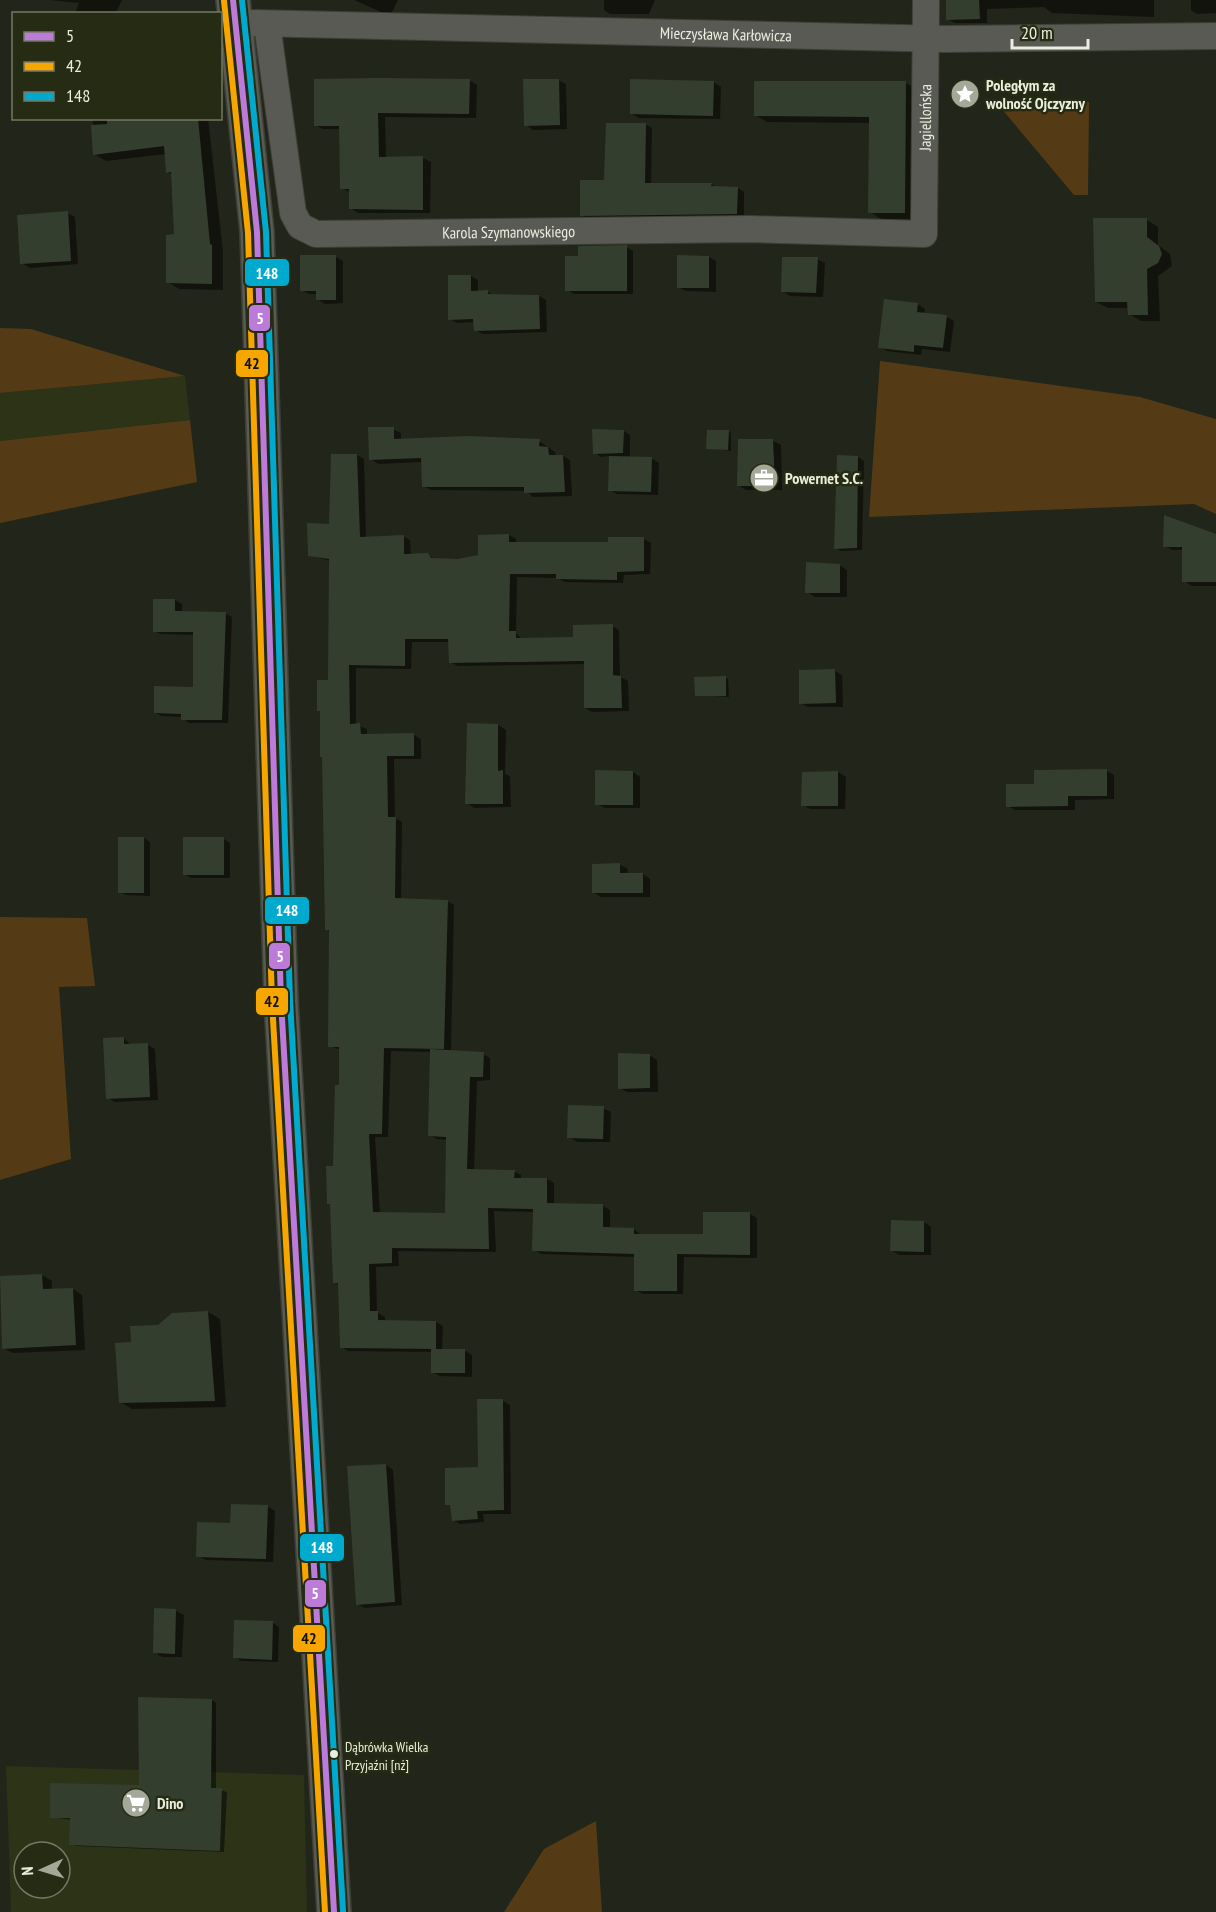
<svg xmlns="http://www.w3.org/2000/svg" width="1216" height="1912" viewBox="0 0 1216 1912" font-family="'PT Sans Narrow',sans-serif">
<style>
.built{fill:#2c3316;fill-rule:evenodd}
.green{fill:#553b15}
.shadow{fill:#0007;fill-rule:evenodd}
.building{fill:#343e2f}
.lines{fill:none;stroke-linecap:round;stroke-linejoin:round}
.minor-casing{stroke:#3d4035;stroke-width:28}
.tertiary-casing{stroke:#3d4035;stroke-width:36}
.minor{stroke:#5a5a55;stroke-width:26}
.tertiary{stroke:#5a5a55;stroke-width:33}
.bus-1-casing{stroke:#262b13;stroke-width:10}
.bus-2-casing{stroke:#262b13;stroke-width:10}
.bus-3-casing{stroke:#262b13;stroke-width:10}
.bus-1{stroke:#bd7bd9;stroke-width:6}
.bus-2{stroke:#f7a600;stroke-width:6}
.bus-3{stroke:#00a9ce;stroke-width:6}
.bus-dot{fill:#e9eede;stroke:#262b13;stroke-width:2}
.labels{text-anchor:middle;stroke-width:5;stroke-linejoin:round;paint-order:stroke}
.bus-label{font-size:14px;fill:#e9eede;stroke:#262b13;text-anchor:start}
.street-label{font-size:16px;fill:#e9eede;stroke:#262b13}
.poi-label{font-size:16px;font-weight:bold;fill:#e9eede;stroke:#262b13;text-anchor:start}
.line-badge{stroke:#262b13;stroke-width:2}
.badge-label{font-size:16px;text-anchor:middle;font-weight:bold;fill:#fff}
.pale-badge-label{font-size:16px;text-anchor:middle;font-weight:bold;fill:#111}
</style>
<rect width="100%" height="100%" fill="#222519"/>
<!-- built -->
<g class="built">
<polygon points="185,376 190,420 0,441 0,393"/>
<path d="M6,1766L304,1775L307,1912H11ZM24,1852H60V1888H24Z"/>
</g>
<!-- green -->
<g class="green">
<polygon points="995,101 1089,102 1088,195 1074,195"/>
<polygon points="0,328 31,329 185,376 0,393"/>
<polygon points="880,361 1140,397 1216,419 1216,514 1194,504 869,517"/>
<polygon points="190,420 197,482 0,523 0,441"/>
<polygon points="0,917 87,918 95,986 59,987 71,1159 0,1180"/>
<polygon points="596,1821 602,1912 504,1912 544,1849"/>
</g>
<!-- shadow -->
<g class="shadow">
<polygon points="50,0 122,0 115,14 75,14 79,3"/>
<polygon points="354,0 398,0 390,16"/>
<polygon points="604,0 655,0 649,14 610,14 604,10"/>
<polygon points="948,0 1154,0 1154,17 1052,13 1044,7 987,9 987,23 955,23 948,19"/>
<polygon points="1191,0 1216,0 1216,13 1197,14 1191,10"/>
<polygon points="469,80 477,85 476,118 385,117 386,158 423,158 431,162 430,213 358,213 351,208 349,192 342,188 341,129 323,129 315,125"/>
<polygon points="558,80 566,84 567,129 533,130 526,125"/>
<polygon points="713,82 721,87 720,119 639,118 631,113"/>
<polygon points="906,83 918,90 916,219 881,219 870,212 870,123 767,122 755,115"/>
<polygon points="117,118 208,118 223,252 223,290 179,289 168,282 176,235 173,175 167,172 166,154 106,161 94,154 93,120"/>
<polygon points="645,124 652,128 651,184 711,184 716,187 738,188 744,192 744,217 588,219 581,215"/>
<polygon points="67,213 75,217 78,264 30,268 22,263"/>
<polygon points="1147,220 1158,227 1158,245 1170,254 1172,266 1158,276 1160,321 1141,321 1129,314 1129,308 1108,308 1096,302"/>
<polygon points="626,247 633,251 633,294 574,294 567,290 580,257"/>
<polygon points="336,257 343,261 343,303 325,304 317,299 317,294 309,294 301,290"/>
<polygon points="709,257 716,261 716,292 686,291 678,287"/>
<polygon points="817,259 825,263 823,297 790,296 782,291"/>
<polygon points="471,276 478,280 478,292 488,292 495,296 539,296 546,300 547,332 483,334 475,330 475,322 457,323 450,319"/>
<polygon points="917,304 925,309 924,314 947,317 954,321 950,352 922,349 921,355 887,351 880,347"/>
<polygon points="393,429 401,433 401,440 539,441 555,452 556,457 563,456 570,460 572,496 533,497 526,491 431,490 423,486 422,462 378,464 371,459"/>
<polygon points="624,431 630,435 630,458 651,458 659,463 658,495 617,494 610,490 610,456 601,457 595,453"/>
<polygon points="728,431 731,433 731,451 708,448"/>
<polygon points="773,441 781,445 782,490 746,490 739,486"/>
<path d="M357,455L364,459L366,538L403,536L410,540L411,555H428L435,559L459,561L480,556L509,535L516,539V543L609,544L644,539L651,543L650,574L624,575L623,583L565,582L557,578L517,577L516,633L522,639H574L612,626L619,630L620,677L628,681L629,711L592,712L585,708V664L458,666L450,662V642H412L411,669L356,668V725L367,729V735H414L421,739V759H394L395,818L402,822L401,900L447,901L454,905L451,1051L483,1054L490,1058V1080L477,1081L474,1171H514L521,1175V1179H547L554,1183V1205L603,1206L610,1210V1229H634L641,1235L704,1236L750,1214L757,1218V1258L684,1257L683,1294H643L635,1290L636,1257L541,1254L534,1250V1212L494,1211L496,1252L398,1251L399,1266L376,1267L377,1312L385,1317V1321L436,1322L443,1326L442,1351H465L472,1355V1377L440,1376L432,1372L433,1352L348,1351L341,1347L340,1286L334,1282L332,1205L329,1204L335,1167L341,1050L330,1046V931L326,929L330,561L309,555L331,526ZM391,1051L431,1052L429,1135L437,1139L447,1140V1214H380L375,1137H388Z"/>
<polygon points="839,456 858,457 864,461 862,550 841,551 836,548"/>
<polygon points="1216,536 1216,586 1192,586 1184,581 1184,550 1172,550 1165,546"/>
<polygon points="839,565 847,570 847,597 815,597 807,592"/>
<polygon points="154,600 175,600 182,604 182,613 225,613 232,617 228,723 189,723 182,717 162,716 155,713 194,688 195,635 161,634 154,631"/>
<polygon points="835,671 842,675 843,707 808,707 800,703"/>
<polygon points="725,677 728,679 729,697 697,695"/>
<polygon points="468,725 498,725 506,730 505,774 510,776 511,807 474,808 467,803"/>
<polygon points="1107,771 1114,775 1114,799 1075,800 1075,810 1015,810 1008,806 1035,785"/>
<polygon points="633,772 640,777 640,808 605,808 597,804"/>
<polygon points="838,772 846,777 845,809 810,809 803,805"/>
<polygon points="144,838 150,842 150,896 126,895 119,892"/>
<polygon points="224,839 230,843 230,878 191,878 184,874"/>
<polygon points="593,865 620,865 628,869 627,874 643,874 650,879 650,897 601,897 593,892"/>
<polygon points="124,1038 131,1045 148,1045 155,1049 158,1100 115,1102 108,1098"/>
<polygon points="649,1055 657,1060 658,1092 627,1092 620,1088"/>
<polygon points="603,1108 611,1112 610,1142 577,1142 569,1137"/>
<polygon points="924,1222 931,1227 931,1255 900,1255 892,1251"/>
<polygon points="42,1275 52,1281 52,1290 73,1289 82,1295 85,1350 13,1353 4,1348 0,1277"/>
<polygon points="208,1312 220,1319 226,1407 132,1409 120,1402 133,1343 158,1326"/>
<polygon points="503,1401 510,1405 511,1514 483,1514 484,1522 460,1524 453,1520 451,1506 447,1504 480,1469"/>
<polygon points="386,1465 393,1470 402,1605 365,1608 357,1604"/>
<polygon points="267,1506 275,1511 273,1562 206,1560 198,1556 232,1524"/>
<polygon points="156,1610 176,1611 184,1615 182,1657 162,1657 154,1652"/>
<polygon points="273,1623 279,1627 278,1662 241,1661 235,1657"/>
<polygon points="212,1700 216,1703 216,1789 227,1792 224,1852 76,1846 71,1844 72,1820 51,1817 140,1787"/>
</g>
<!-- building -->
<g class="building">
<polygon points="946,0 979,0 980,19 946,20"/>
<polygon points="378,78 470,79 469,114 378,113 379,157 423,156 423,210 349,209 349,189 340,189 339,126 314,126 314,79"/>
<polygon points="523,79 559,79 560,125 524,126"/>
<polygon points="630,79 714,81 713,116 630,114"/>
<polygon points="754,81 906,81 905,213 868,213 869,117 754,116"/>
<polygon points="107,118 198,118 210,244 212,245 212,284 166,283 166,235 174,234 171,172 166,173 164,146 93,155 91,125 107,124"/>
<polygon points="606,123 646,123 645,183 712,183 711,186 738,187 737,214 580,216 580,180 604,180"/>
<polygon points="68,211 71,261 20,264 17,215"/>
<polygon points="1093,218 1147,218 1147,237 1159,246 1162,254 1158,263 1147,269 1148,315 1128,315 1127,302 1095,302"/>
<polygon points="627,245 627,291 565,291 565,256 578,256 578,246"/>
<polygon points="300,255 336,255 336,300 316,300 316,291 300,291"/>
<polygon points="677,255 709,256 709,288 677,288"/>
<polygon points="782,257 818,257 816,293 781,292"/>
<polygon points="448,275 471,275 471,291 488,290 488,294 539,295 540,329 474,331 473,319 448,320"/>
<polygon points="884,299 918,303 917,312 947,315 943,348 914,345 914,352 878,348"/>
<polygon points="368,427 394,427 394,439 468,436 540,439 539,446 548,447 549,455 563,455 565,492 524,493 524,487 422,487 421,458 369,460"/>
<polygon points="592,429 624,430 623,453 593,454"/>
<polygon points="707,430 729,430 728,450 706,449"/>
<polygon points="738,439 773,439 775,486 737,486"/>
<polygon points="331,454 357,454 360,537 404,535 404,554 428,553 431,558 458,559 478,555 478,535 509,534 509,542 608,542 608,537 644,537 644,571 617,572 617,580 556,579 556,574 510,574 509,631 516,631 516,638 573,637 573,625 613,624 613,675 621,676 622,708 584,708 584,661 449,663 448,639 405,639 405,666 349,665 350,724 360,723 361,734 414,733 414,756 387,756 388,817 396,817 395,898 448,900 444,1049 384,1048 382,1134 369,1134 373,1212 445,1213 446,1137 428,1136 430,1049 484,1052 483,1077 470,1077 467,1169 515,1170 514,1178 547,1178 547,1203 603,1204 603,1227 634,1228 634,1234 703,1234 703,1212 750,1212 750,1255 677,1254 677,1291 634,1291 634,1254 532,1251 533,1209 488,1208 489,1249 392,1248 392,1263 369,1264 370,1311 378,1311 378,1320 436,1321 436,1349 340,1348 338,1283 333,1283 330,1204 327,1204 326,1166 333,1166 335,1085 339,1085 339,1047 328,1047 329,930 325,930 322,757 320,757 320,711 317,711 317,680 328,680 329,559 308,556 307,523 329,524"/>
<polygon points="837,455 858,456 857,548 834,549"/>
<polygon points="609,456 652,457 651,492 608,491"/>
<polygon points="1164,515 1216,534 1216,582 1182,582 1182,547 1163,547"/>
<polygon points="806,562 840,564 840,593 805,593"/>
<polygon points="153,599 175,599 175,611 226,612 222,720 181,720 181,714 154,713 154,686 193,687 193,632 153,632"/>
<polygon points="835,669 836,703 799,704 799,670"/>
<polygon points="726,676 726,696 695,696 694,677"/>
<polygon points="467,723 498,724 498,771 503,770 503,804 465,804"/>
<polygon points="1107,769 1107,796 1068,796 1068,806 1006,807 1006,784 1034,784 1034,770"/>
<polygon points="595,770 633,771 633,805 595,805"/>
<polygon points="838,771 838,806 801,806 802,772"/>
<rect x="118" y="837" width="26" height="56"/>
<rect x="183" y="837" width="41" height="38"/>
<polygon points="620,863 620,873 643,873 643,893 592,893 592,864"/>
<polygon points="124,1037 124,1044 148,1043 150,1097 106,1099 103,1038"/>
<polygon points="618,1053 650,1054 650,1088 618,1089"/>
<polygon points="568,1105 604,1106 603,1139 567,1138"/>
<polygon points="891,1220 924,1221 924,1252 890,1251"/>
<polygon points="42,1274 43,1289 73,1288 76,1345 2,1349 0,1276"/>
<polygon points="208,1311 215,1401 119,1403 115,1343 131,1342 130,1326 158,1325 172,1313"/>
<rect x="431" y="1349" width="34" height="24"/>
<polygon points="477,1399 503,1399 504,1510 477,1511 478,1519 452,1521 450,1505 445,1505 445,1468 478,1467"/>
<polygon points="386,1464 395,1602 356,1605 347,1466"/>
<polygon points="231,1504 268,1505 266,1559 196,1557 197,1522 230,1523"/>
<polygon points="154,1608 176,1609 175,1654 153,1653"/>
<polygon points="234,1620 273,1621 272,1660 233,1658"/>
<polygon points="138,1697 212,1699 211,1788 222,1788 220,1851 69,1845 70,1818 50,1818 50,1783 139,1785"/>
</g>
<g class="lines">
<!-- minor casing -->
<g class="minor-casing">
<g id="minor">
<path id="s1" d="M249,23L945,39L1216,36"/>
<path id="s2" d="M267,24L293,213L300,226L316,234L749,229L924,234L926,0"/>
</g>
</g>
<!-- tertiary casing -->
<g class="tertiary-casing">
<polyline id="tertiary" points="233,0 257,232 281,1001 334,1912"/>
</g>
<!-- minor -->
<use href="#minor" class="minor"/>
<!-- tertiary -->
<use href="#tertiary" class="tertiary"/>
<!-- bus-1 casing -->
<g class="bus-1-casing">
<polyline id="bus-1" points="233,0 257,232 281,1001 334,1912"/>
</g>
<!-- bus-2 casing -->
<g class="bus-2-casing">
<polyline id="bus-2" points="224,1 248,233 272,1002 325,1912"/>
</g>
<!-- bus-3 casing -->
<g class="bus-3-casing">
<polyline id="bus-3" points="242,0 266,232 290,1001 343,1911"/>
</g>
<!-- bus-1 -->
<use href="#bus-1" class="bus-1"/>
<!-- bus-2 -->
<use href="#bus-2" class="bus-2"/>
<!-- bus-3 -->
<use href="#bus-3" class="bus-3"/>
</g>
<!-- icons -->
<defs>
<g id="sight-disc" transform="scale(1.5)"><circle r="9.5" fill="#a3a899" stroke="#262b13"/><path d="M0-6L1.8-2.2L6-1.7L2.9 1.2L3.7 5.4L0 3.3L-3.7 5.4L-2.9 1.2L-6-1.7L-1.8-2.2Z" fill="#fff"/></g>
<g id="office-disc" transform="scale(1.5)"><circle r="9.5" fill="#a3a899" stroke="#262b13"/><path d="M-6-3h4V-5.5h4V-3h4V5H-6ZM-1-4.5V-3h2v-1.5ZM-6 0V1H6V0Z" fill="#fff"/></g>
<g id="supermarket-disc" transform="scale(1.5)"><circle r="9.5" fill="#a3a899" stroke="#262b13"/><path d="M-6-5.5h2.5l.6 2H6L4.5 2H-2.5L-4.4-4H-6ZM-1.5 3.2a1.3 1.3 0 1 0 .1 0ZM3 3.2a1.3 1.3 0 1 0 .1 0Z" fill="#fff"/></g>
</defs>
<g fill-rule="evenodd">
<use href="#sight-disc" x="965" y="94"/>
<use href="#office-disc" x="764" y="478"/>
<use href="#supermarket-disc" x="136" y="1803"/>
</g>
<!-- markers -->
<circle class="bus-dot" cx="334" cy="1754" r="5"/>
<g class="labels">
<!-- bus labels -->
<g class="bus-label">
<text x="345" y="1752">Dąbrówka Wielka<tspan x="345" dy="18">Przyjaźni [nż]</tspan></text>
</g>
<!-- street labels -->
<g class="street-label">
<text dy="6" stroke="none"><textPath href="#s1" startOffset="477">Mieczysława Karłowicza</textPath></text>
<text dy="6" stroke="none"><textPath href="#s2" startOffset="948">Jagiellońska</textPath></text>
<text dy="6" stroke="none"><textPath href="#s2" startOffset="416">Karola Szymanowskiego</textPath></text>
</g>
<!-- poi labels -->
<g class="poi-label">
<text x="986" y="91">Poległym za<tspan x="986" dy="18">wolność Ojczyzny</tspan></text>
<text x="785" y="484">Powernet S.C.</text>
<text x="157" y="1809">Dino</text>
</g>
</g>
<g class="line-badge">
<rect x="244" y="258" width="46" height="29" rx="6" fill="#00a9ce"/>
<rect x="248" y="304" width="23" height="28" rx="6" fill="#bd7bd9"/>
<rect x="235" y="349" width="34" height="29" rx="6" fill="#f7a600"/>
<rect x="264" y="896" width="46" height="29" rx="6" fill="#00a9ce"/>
<rect x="268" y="942" width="23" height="28" rx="6" fill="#bd7bd9"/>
<rect x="255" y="987" width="34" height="29" rx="6" fill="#f7a600"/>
<rect x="299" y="1533" width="46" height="29" rx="6" fill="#00a9ce"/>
<rect x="304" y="1579" width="23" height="29" rx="6" fill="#bd7bd9"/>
<rect x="292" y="1624" width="34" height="29" rx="6" fill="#f7a600"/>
</g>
<g class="badge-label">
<text x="267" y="279">148</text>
<text x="260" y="324">5</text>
<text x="287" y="916">148</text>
<text x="280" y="962">5</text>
<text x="322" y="1553">148</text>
<text x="315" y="1599">5</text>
</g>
<g class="pale-badge-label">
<text x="252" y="369">42</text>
<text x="272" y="1007">42</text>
<text x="309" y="1644">42</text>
</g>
<!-- legend -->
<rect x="12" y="12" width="210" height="108" fill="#262b13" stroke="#747964" stroke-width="1.5"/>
<rect x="24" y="32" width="30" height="9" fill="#bd7bd9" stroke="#747964" stroke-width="1.5"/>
<text x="66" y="42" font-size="18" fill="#e9eede">5</text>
<rect x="24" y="62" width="30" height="9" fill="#f7a600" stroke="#747964" stroke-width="1.5"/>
<text x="66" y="72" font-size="18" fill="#e9eede">42</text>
<rect x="24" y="92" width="30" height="9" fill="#00a9ce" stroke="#747964" stroke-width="1.5"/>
<text x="66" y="102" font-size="18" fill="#e9eede">148</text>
<!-- north arrow -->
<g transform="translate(42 1870) rotate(266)"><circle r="28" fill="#262b13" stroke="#747964" stroke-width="1.5"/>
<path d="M0-4.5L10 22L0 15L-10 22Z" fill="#a3a899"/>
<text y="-9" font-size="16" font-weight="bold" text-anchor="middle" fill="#e9eede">N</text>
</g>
<!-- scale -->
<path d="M1012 39v9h76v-9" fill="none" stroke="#e9eede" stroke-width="3"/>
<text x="1021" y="39" font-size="18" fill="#e9eede" stroke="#262b13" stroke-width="4.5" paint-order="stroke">20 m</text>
</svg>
